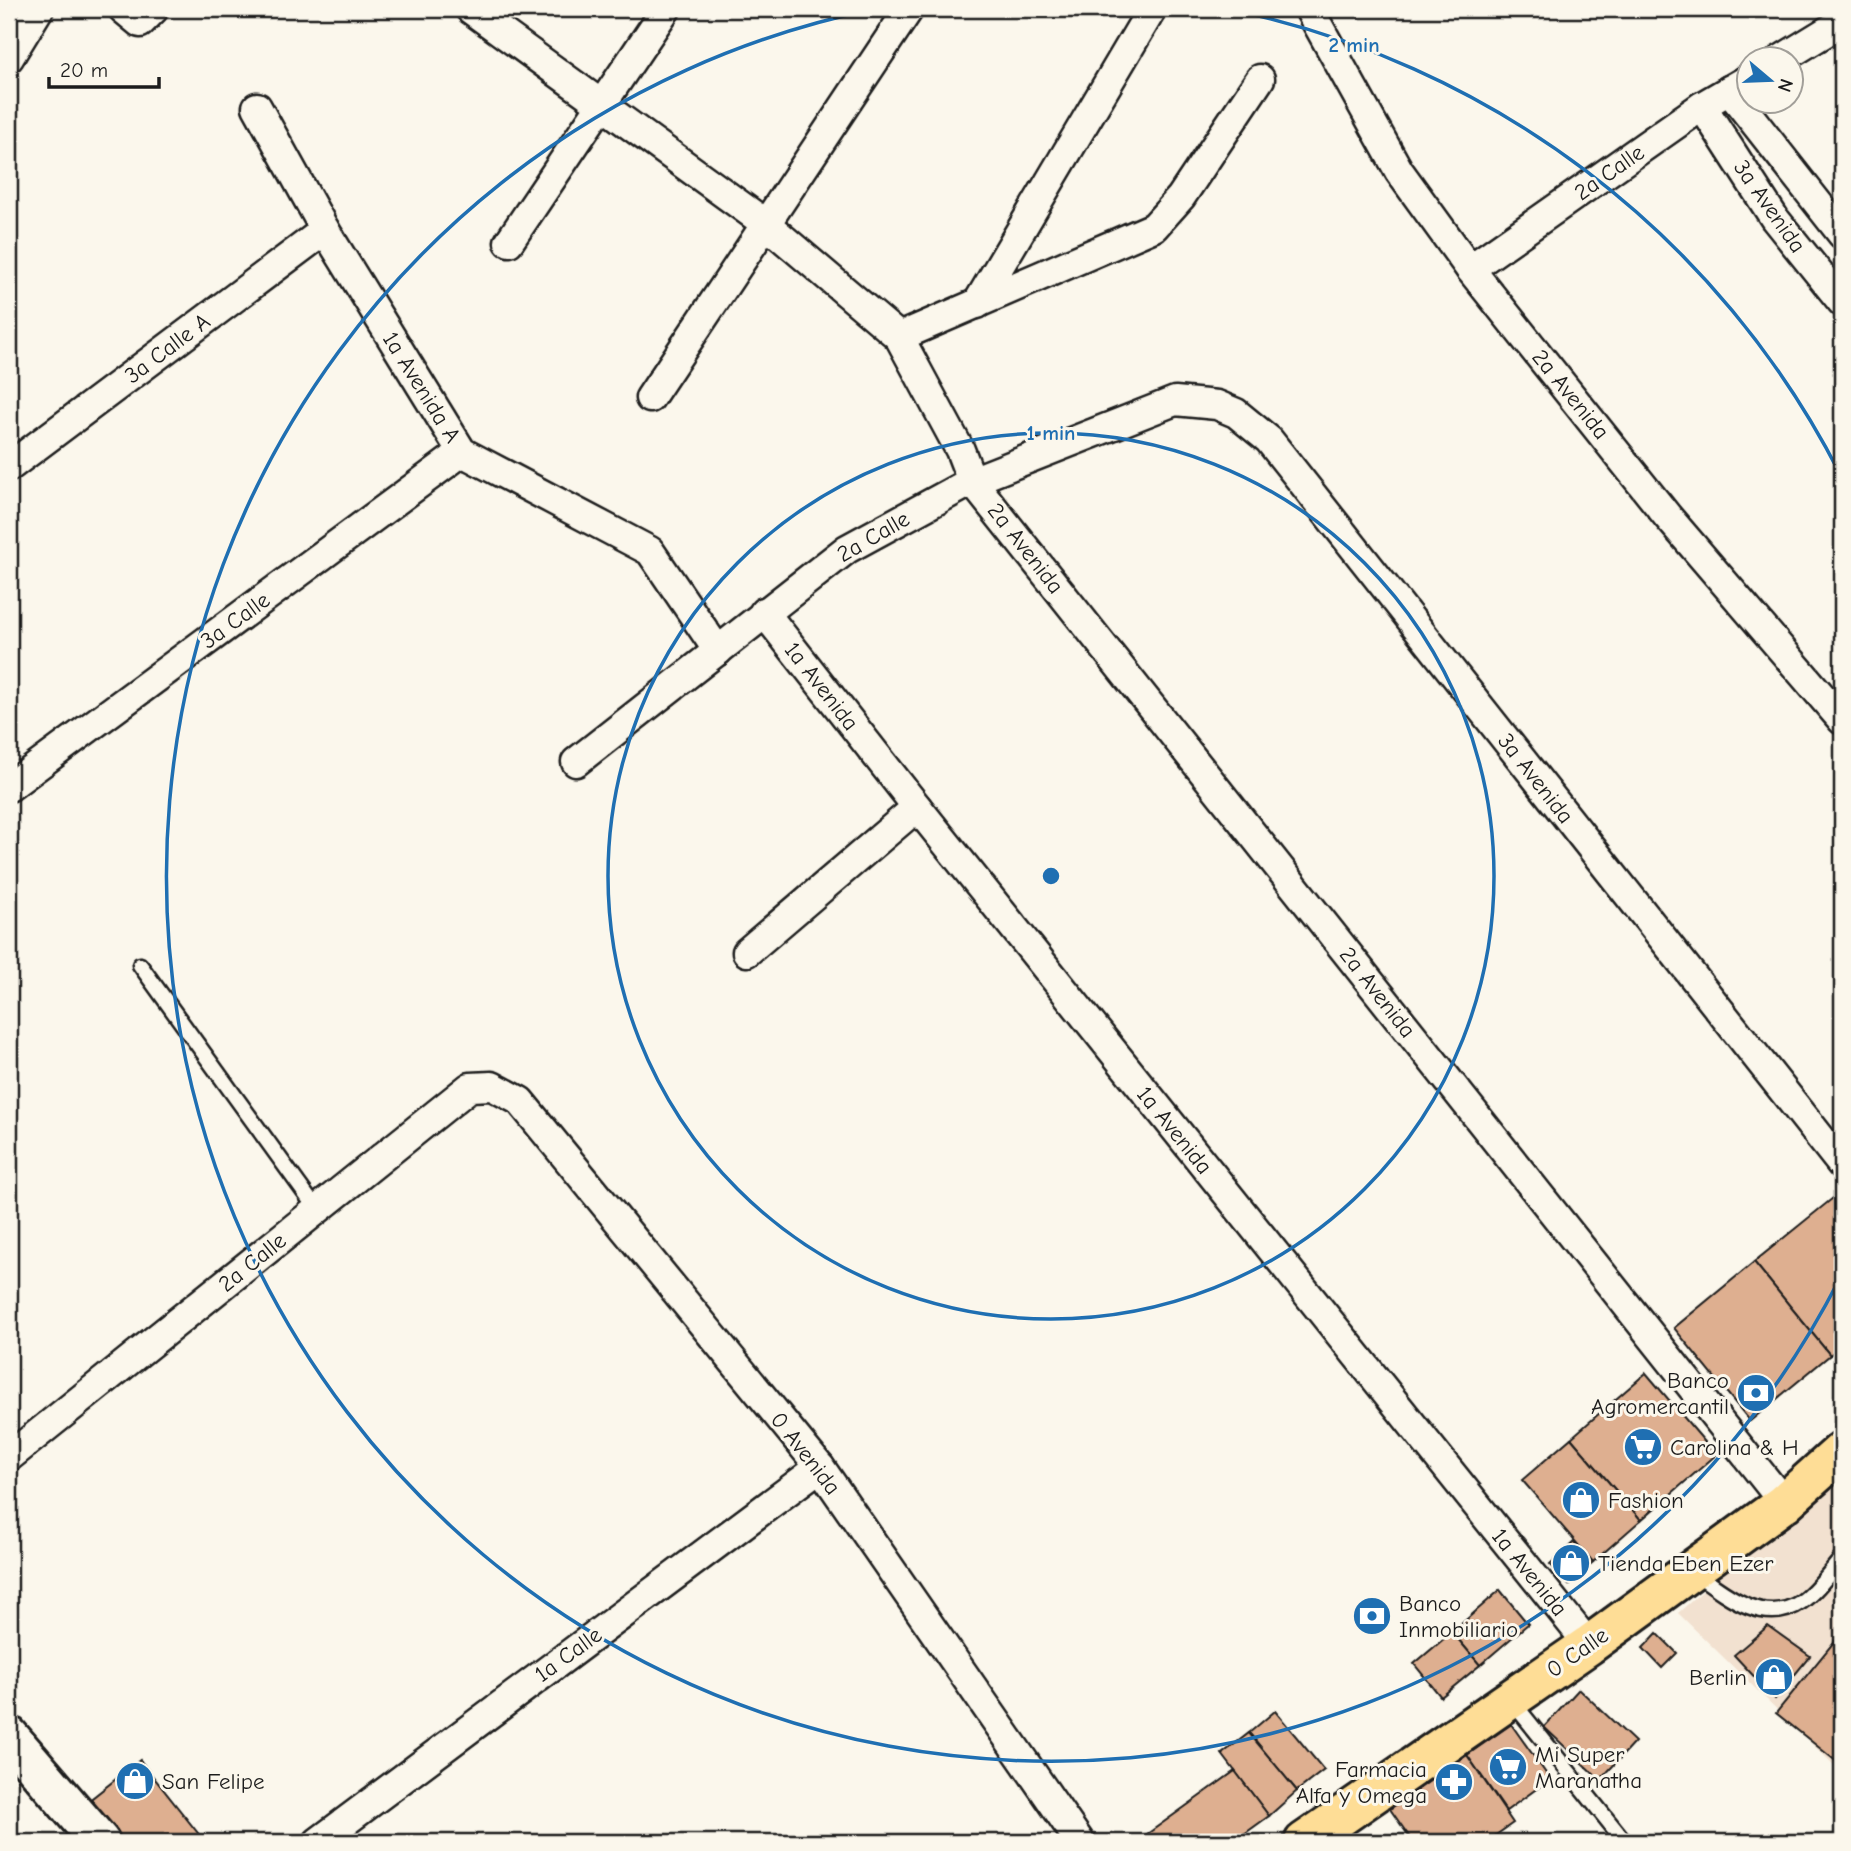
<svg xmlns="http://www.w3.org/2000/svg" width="1851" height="1851" viewBox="0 0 1851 1851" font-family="'Comic Neue',sans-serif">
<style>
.built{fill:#f2e1d0}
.building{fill:#deaf90;stroke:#1c1c1c;stroke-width:2}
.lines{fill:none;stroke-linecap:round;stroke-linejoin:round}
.lane-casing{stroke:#1c1c1c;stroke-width:19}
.street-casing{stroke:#1c1c1c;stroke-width:33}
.secondary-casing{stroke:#1c1c1c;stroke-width:44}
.primary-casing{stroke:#1c1c1c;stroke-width:44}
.lane{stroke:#fbf7ec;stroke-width:14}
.street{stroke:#fbf7ec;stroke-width:28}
.secondary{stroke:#fbf7ec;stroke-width:38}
.primary{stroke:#fedd96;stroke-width:38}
.ring{fill:none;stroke:#1f6fb2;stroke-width:3.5}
.labels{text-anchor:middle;stroke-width:6;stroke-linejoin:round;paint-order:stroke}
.street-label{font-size:23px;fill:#1c1c1c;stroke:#fbf7ec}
.poi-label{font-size:23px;fill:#1c1c1c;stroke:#fbf7ec;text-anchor:start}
.centre{fill:#1f6fb2;stroke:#fbf7ec;stroke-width:3.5}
.ring-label{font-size:21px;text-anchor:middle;font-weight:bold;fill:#1f6fb2;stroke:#fbf7ec;stroke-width:6;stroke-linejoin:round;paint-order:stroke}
</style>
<rect width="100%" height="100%" fill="#fbf7ec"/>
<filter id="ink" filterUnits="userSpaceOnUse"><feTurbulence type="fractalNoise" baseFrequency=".0143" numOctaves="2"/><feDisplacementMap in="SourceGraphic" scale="14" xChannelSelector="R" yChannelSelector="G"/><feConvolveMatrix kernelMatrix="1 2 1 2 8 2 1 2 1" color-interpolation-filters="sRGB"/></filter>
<g filter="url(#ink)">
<!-- built -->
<polygon class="built" points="1842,1467 1842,1773 1678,1613"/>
<!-- building -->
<g class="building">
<polygon points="1833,1198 1842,1208 1842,1345 1830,1355 1754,1262"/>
<polygon points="1754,1262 1830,1355 1750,1421 1674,1328"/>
<polygon points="1646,1373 1716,1455 1641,1520 1571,1438"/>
<polygon points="1571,1438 1641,1520 1593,1562 1522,1480"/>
<polygon points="1574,1542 1593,1562 1569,1585 1550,1564"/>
<polygon points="1500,1590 1528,1624 1480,1665 1452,1632"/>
<polygon points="1768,1626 1810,1656 1775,1699 1734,1655"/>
<polygon points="1452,1632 1480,1665 1441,1697 1414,1664"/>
<polygon points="1842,1632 1842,1766 1776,1713"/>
<polygon points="1657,1633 1677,1653 1662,1668 1643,1648"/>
<polygon points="1579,1689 1635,1742 1600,1780 1544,1727"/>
<polygon points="1275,1711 1324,1770 1297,1791 1249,1733"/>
<polygon points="1511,1724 1550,1779 1506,1811 1467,1755"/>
<polygon points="1249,1733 1297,1791 1269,1816 1222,1754"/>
<polygon points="1467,1755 1513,1823 1486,1842 1413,1842 1390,1809"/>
<polygon points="140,1760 205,1842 118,1842 87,1802"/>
<polygon points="1235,1771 1269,1816 1233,1842 1136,1842"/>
</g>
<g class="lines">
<!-- lane casing -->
<g class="lane-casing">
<g id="lane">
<polyline points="140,965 317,1210"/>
<path d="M1693,1571C1722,1592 1763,1628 1801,1602C1816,1592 1830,1572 1842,1558"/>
<polyline points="1511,1700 1625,1842"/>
</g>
</g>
<!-- street casing -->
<g class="street-casing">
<g id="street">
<polyline points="123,9 140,23 154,9"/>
<polyline points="470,9 766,224 899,337 960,450 972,481 1784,1503"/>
<polyline points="1309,9 1399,171 1470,269 1668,517 1842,720"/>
<polyline points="9,58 39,9"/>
<polyline points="1780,60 1842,22"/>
<polyline points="1729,90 1842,234"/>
<polyline points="1702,106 1775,219 1842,302"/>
<polyline points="257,107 325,230 462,452 650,551 718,651"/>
<polyline points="509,242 666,9"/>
<polyline points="1470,269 1702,106 1750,78"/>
<polyline points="977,304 1152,9"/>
<polyline points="899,337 1154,227 1181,197 1260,79"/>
<polyline points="650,398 909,9"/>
<polyline points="9,467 325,230"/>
<polyline points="764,612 917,807 1589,1645"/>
<polyline points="576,762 847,549 972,481 1175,401 1217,405 1236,413 1269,440 1842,1165"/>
<polyline points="9,787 462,452"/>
<polyline points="747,952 917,807"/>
<polyline points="9,1457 470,1087 492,1086 520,1101 820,1467 1080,1842"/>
<polyline points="318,1842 820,1467"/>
</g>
</g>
<!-- secondary casing -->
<g class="secondary-casing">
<polyline id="secondary" points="9,1736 100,1842"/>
</g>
<!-- primary casing -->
<g class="primary-casing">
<polyline id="primary" points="1304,1842 1589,1645 1784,1503 1842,1451"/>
</g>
<!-- lane -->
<use href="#lane" class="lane"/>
<!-- street -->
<use href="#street" class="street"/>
<!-- secondary -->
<use href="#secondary" class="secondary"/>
<!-- primary -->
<use href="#primary" class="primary"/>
</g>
</g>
<!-- distance rings -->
<g class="ring">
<circle cx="1051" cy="876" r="443"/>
<path d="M1840 1278A885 885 0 1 1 875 9M1227 9A885 885 0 0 1 1840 474"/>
</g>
<!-- icons -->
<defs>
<g id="bank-disc" transform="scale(2.0125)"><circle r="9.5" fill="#1f6fb2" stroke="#fbf7ec"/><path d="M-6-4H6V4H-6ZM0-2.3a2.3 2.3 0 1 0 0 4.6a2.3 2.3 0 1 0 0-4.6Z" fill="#fff"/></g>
<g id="supermarket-disc" transform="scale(2.0125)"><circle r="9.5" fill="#1f6fb2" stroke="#fbf7ec"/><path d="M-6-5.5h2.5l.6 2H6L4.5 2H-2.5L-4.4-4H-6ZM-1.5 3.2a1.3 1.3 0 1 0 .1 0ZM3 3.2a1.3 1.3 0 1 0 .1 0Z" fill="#fff"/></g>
<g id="shop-disc" transform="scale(2.0125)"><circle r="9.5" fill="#1f6fb2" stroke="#fbf7ec"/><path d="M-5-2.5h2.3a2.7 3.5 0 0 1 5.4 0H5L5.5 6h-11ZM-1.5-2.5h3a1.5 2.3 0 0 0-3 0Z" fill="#fff"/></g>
<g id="pharmacy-disc" transform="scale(2.0125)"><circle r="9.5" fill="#1f6fb2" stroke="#fbf7ec"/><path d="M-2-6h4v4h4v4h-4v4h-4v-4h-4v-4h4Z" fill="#fff"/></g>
</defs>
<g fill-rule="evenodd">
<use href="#bank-disc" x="1756" y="1393"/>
<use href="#supermarket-disc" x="1643" y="1447"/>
<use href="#shop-disc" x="1581" y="1500"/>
<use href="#shop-disc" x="1571" y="1563"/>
<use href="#bank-disc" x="1372" y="1616"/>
<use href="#shop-disc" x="1774" y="1677"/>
<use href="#supermarket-disc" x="1508" y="1767"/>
<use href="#shop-disc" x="135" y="1781"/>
<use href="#pharmacy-disc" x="1454" y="1782"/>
</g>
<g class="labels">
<!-- street labels -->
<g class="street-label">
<text transform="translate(1609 172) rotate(-35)" y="8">2a Calle</text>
<text transform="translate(1770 206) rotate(55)" y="8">3a Avenida</text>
<text transform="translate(167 348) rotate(-37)" y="8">3a Calle A</text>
<text transform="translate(422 387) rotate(58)" y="8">1a Avenida A</text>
<text transform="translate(1571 394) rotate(51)" y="8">2a Avenida</text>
<text transform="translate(873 536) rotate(-30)" y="8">2a Calle</text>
<text transform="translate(1026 548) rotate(52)" y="8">2a Avenida</text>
<text transform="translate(235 620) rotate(-36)" y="8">3a Calle</text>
<text transform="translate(822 686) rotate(52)" y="8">1a Avenida</text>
<text transform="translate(1536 778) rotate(52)" y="8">3a Avenida</text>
<text transform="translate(1378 992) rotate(52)" y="8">2a Avenida</text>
<text transform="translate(1175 1130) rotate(51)" y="8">1a Avenida</text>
<text transform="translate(252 1262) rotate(-39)" y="8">2a Calle</text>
<text transform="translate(806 1453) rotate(52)" y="8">0 Avenida</text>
<text transform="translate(1530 1572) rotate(51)" y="8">1a Avenida</text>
<text transform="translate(1577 1652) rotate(-35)" y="8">0 Calle</text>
<text transform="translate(568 1654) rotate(-36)" y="8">1a Calle</text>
</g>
<!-- poi labels -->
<g class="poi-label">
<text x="1729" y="1388" text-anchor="end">Banco<tspan x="1729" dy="26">Agromercantil</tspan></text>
<text x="1670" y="1455">Carolina &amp; H</text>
<text x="1608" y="1508">Fashion</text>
<text x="1598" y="1571">Tienda Eben Ezer</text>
<text x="1399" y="1611">Banco<tspan x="1399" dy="26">Inmobiliario</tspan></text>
<text x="1747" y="1685" text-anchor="end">Berlin</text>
<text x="1535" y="1762">Mi Super<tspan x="1535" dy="26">Maranatha</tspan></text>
<text x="1427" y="1777" text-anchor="end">Farmacia<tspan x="1427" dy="26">Alfa y Omega</tspan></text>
<text x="162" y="1789">San Felipe</text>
</g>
</g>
<circle cx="1051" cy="876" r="10" class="centre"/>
<g class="ring-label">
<text x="1354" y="52">2 min</text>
<text x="1051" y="440">1 min</text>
</g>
<!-- margin -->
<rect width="1851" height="1851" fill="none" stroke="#fbf7ec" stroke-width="35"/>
<rect x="18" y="18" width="1816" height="1816" fill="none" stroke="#1c1c1c" stroke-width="2.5" filter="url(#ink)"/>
<!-- north arrow -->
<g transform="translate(1770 80) rotate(109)"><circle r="33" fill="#fbf7ec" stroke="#a29f99" stroke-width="2"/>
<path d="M0-5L12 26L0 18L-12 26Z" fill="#1f6fb2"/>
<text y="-10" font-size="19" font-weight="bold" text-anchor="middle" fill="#1c1c1c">N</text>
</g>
<!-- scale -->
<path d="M49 77v10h110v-10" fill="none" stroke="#1c1c1c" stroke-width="3.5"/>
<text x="60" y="77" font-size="21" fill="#1c1c1c" stroke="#fbf7ec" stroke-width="5" paint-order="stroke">20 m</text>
</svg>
